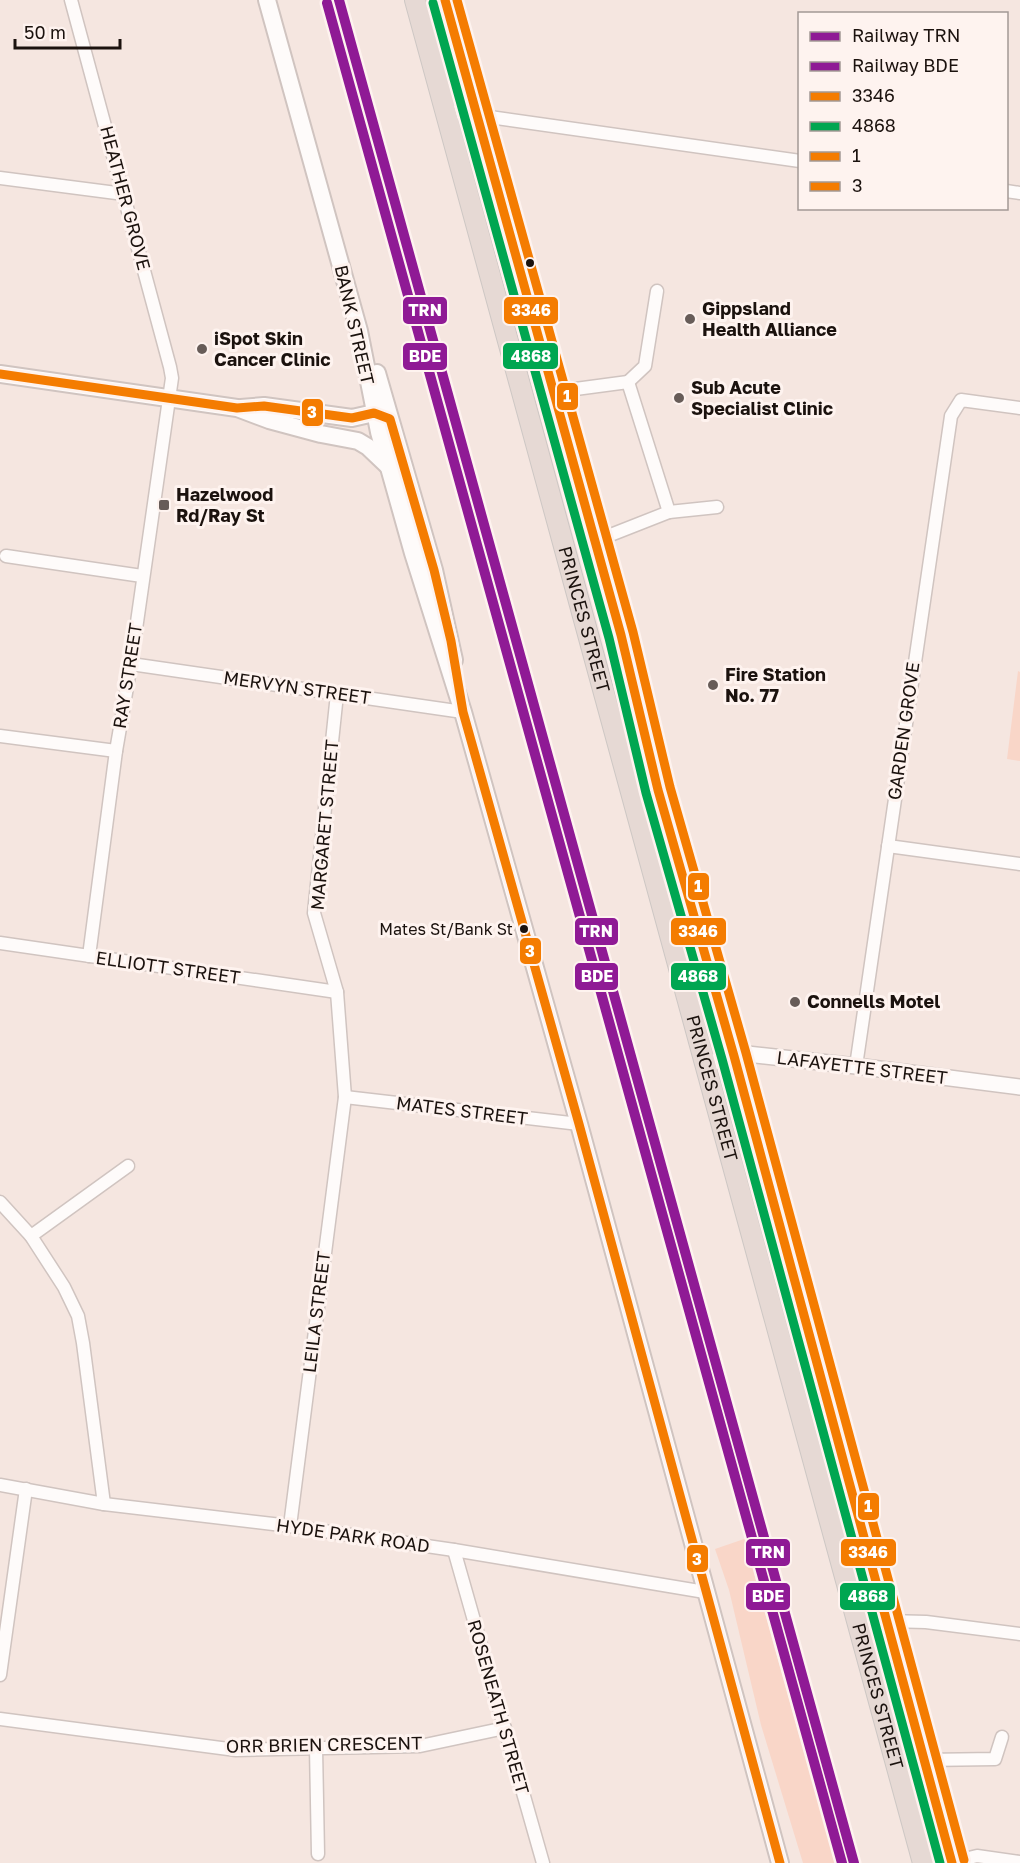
<svg xmlns="http://www.w3.org/2000/svg" width="1020" height="1863" viewBox="0 0 1020 1863" font-family="'Golos Text',sans-serif">
<style>
.green{fill:#f9d6c8}
.lines{fill:none;stroke-linecap:round;stroke-linejoin:round}
.minor-casing{stroke:#d0c4c0;stroke-width:15}
.tertiary-casing{stroke:#d0c4c0;stroke-width:18}
.secondary-casing{stroke:#d0c4c0;stroke-width:20}
.trunk-casing{stroke:#cdc7c4;stroke-width:22}
.minor{stroke:#fefbfa;stroke-width:12}
.tertiary{stroke:#fefbfa;stroke-width:15}
.secondary{stroke:#fefbfa;stroke-width:16}
.trunk{stroke:#e6d9d4;stroke-width:20}
.bus-1-casing{stroke:#fef3ef;stroke-width:14}
.bus-2-casing{stroke:#fef3ef;stroke-width:14}
.bus-3-casing{stroke:#fef3ef;stroke-width:14}
.bus-4-casing{stroke:#fef3ef;stroke-width:14}
.bus-1{stroke:#f47c01;stroke-width:9}
.bus-2{stroke:#00a651;stroke-width:9}
.bus-3{stroke:#f47c01;stroke-width:9}
.bus-4{stroke:#f47c01;stroke-width:9}
.rail-1-casing{stroke:#fef3ef;stroke-width:15}
.rail-2-casing{stroke:#fef3ef;stroke-width:15}
.rail-1{stroke:#8f1a95;stroke-width:10}
.rail-2{stroke:#8f1a95;stroke-width:10}
.bus-dot{fill:#1b120e;stroke:#fef3ef;stroke-width:2}
.poi-dot{fill:#675c58;stroke:#fef3ef;stroke-width:2}
.labels{text-anchor:middle;stroke-width:6;stroke-linejoin:round;paint-order:stroke}
.bus-label{font-size:16px;fill:#1b120e;stroke:#fef3ef;text-anchor:end}
.street-label{font-size:18px;fill:#1b120e;stroke:#fef3ef}
.poi-label{font-size:18px;font-weight:bold;fill:#1b120e;stroke:#fef3ef;text-anchor:start}
.line-badge{stroke:#fef3ef;stroke-width:2}
.badge-label{font-size:16px;text-anchor:middle;font-weight:bold;fill:#fff}
</style>
<rect width="100%" height="100%" fill="#f5e6e0"/>
<!-- green -->
<g class="green">
<polygon points="1018,671 1020,672 1020,761 1007,759"/>
<polygon points="747,1538 756,1581 835,1863 803,1863 761,1725 729,1590 715,1549"/>
</g>
<g class="lines">
<!-- minor casing -->
<g class="minor-casing">
<g id="minor">
<polyline points="71,0 170,367 172,378 131,664 116,751 89,956"/>
<polyline points="447,111 800,161"/>
<polyline points="0,178 124,194"/>
<polyline points="1006,191 1020,193"/>
<polyline points="628,382 645,366 657,291"/>
<polyline points="553,392 628,382 669,512 717,507"/>
<polyline points="613,534 669,512"/>
<polyline points="6,556 142,576"/>
<polyline points="131,664 463,712"/>
<polyline points="0,736 116,751"/>
<polyline points="888,846 1020,864"/>
<polyline points="0,943 337,992"/>
<polyline points="856,1066 951,416 961,400 1020,408"/>
<polyline points="345,1097 579,1124"/>
<polyline points="0,1202 31,1236 64,1287 78,1316 83,1343 104,1504"/>
<polyline points="31,1236 128,1166"/>
<polyline points="0,1485 104,1504 290,1526 454,1550 705,1592"/>
<polyline points="290,1526 345,1097 337,992 314,913 337,694"/>
<polyline points="454,1550 543,1863"/>
<polyline points="858,1628 887,1621 926,1622 1020,1634"/>
<polyline points="0,1675 26,1489"/>
<polyline points="0,1719 236,1750 420,1746 505,1728"/>
<polyline points="316,1748 318,1854"/>
<polyline points="925,1760 995,1759 1002,1737"/>
<polyline points="952,1862 977,1856 1020,1862"/>
</g>
</g>
<!-- tertiary casing -->
<g class="tertiary-casing">
<polyline id="tertiary" points="705,1064 747,1054 856,1066 1020,1087"/>
</g>
<!-- secondary casing -->
<g class="secondary-casing">
<g id="secondary">
<polyline points="267,0 359,331 379,432 413,553 463,712 579,1124 780,1863"/>
<polyline points="377,373 434,570 454,660"/>
<polyline points="0,374 237,408 269,420 321,434 358,441 368,447 388,466"/>
<polyline points="241,408 264,406 352,418 374,413"/>
</g>
</g>
<!-- trunk casing -->
<g class="trunk-casing">
<g id="trunk">
<path id="s1" d="M415,0L923,1863"/>
<polyline points="445,0 621,635 658,790 734,1056 952,1863"/>
</g>
</g>
<!-- minor -->
<use href="#minor" class="minor"/>
<!-- tertiary -->
<use href="#tertiary" class="tertiary"/>
<!-- secondary -->
<use href="#secondary" class="secondary"/>
<!-- trunk -->
<use href="#trunk" class="trunk"/>
<!-- bus-1 casing -->
<g class="bus-1-casing">
<polyline id="bus-1" points="445,0 621,635 658,790 734,1056 952,1863"/>
</g>
<!-- bus-2 casing -->
<g class="bus-2-casing">
<polyline id="bus-2" points="433,3 609,638 646,793 722,1059 940,1863"/>
</g>
<!-- bus-3 casing -->
<g class="bus-3-casing">
<polyline id="bus-3" points="457,0 633,632 670,787 746,1053 964,1860"/>
</g>
<!-- bus-4 casing -->
<g class="bus-4-casing">
<polyline id="bus-4" points="0,374 237,408 264,406 352,418 374,413 390,419 434,570 451,641 463,712 579,1124 780,1863"/>
</g>
<!-- bus-1 -->
<use href="#bus-1" class="bus-1"/>
<!-- bus-2 -->
<use href="#bus-2" class="bus-2"/>
<!-- bus-3 -->
<use href="#bus-3" class="bus-3"/>
<!-- bus-4 -->
<use href="#bus-4" class="bus-4"/>
<!-- rail-1 casing -->
<g class="rail-1-casing">
<polyline id="rail-1" points="339,0 854,1863"/>
</g>
<!-- rail-2 casing -->
<g class="rail-2-casing">
<polyline id="rail-2" points="327,3 842,1863"/>
</g>
<!-- rail-1 -->
<use href="#rail-1" class="rail-1"/>
<!-- rail-2 -->
<use href="#rail-2" class="rail-2"/>
</g>
<!-- markers -->
<g class="bus-dot">
<circle cx="530" cy="263" r="5"/>
<circle cx="524" cy="929" r="5"/>
</g>
<g class="poi-dot">
<circle cx="690" cy="319" r="6"/>
<circle cx="202" cy="349" r="6"/>
<circle cx="679" cy="398" r="6"/>
<rect x="158" y="499" width="12" height="12" rx="3"/>
<circle cx="713" cy="685" r="6"/>
<circle cx="795" cy="1002" r="6"/>
</g>
<g class="labels">
<!-- bus labels -->
<g class="bus-label">
<text x="513" y="935">Mates St/Bank St</text>
</g>
<!-- street labels -->
<g class="street-label">
<text transform="translate(125 198) rotate(75)" y="6">HEATHER GROVE</text>
<text transform="translate(354 325) rotate(77)" y="6">BANK STREET</text>
<text dy="6" stroke="none"><textPath href="#s1" startOffset="642">PRINCES STREET</textPath></text>
<text transform="translate(128 676) rotate(-81)" y="6">RAY STREET</text>
<text transform="translate(297 688) rotate(8)" y="6">MERVYN STREET</text>
<text transform="translate(904 731) rotate(-82)" y="6">GARDEN GROVE</text>
<text transform="translate(325 825) rotate(-85)" y="6">MARGARET STREET</text>
<text transform="translate(168 968) rotate(8)" y="6">ELLIOTT STREET</text>
<text transform="translate(862 1068) rotate(7)" y="6">LAFAYETTE STREET</text>
<text dy="6" stroke="none"><textPath href="#s1" startOffset="1128">PRINCES STREET</textPath></text>
<text transform="translate(462 1111) rotate(7)" y="6">MATES STREET</text>
<text transform="translate(317 1312) rotate(-83)" y="6">LEILA STREET</text>
<text transform="translate(353 1536) rotate(8)" y="6">HYDE PARK ROAD</text>
<text dy="6" stroke="none"><textPath href="#s1" startOffset="1758">PRINCES STREET</textPath></text>
<text transform="translate(498 1707) rotate(74)" y="6">ROSENEATH STREET</text>
<text transform="translate(324 1745) rotate(-1)" y="6">ORR BRIEN CRESCENT</text>
</g>
<!-- poi labels -->
<g class="poi-label">
<text x="702" y="315">Gippsland<tspan x="702" dy="21">Health Alliance</tspan></text>
<text x="214" y="345">iSpot Skin<tspan x="214" dy="21">Cancer Clinic</tspan></text>
<text x="691" y="394">Sub Acute<tspan x="691" dy="21">Specialist Clinic</tspan></text>
<text x="176" y="501">Hazelwood<tspan x="176" dy="21">Rd/Ray St</tspan></text>
<text x="725" y="681">Fire Station<tspan x="725" dy="21">No. 77</tspan></text>
<text x="807" y="1008">Connells Motel</text>
</g>
</g>
<g class="line-badge">
<rect x="503" y="296" width="56" height="29" rx="6" fill="#f47c01"/>
<rect x="402" y="296" width="46" height="29" rx="6" fill="#8f1a95"/>
<rect x="502" y="342" width="57" height="28" rx="6" fill="#00a651"/>
<rect x="402" y="342" width="46" height="29" rx="6" fill="#8f1a95"/>
<rect x="556" y="382" width="23" height="29" rx="6" fill="#f47c01"/>
<rect x="301" y="398" width="23" height="29" rx="6" fill="#f47c01"/>
<rect x="687" y="872" width="23" height="29" rx="6" fill="#f47c01"/>
<rect x="670" y="917" width="57" height="29" rx="6" fill="#f47c01"/>
<rect x="574" y="917" width="45" height="29" rx="6" fill="#8f1a95"/>
<rect x="519" y="937" width="23" height="28" rx="6" fill="#f47c01"/>
<rect x="670" y="962" width="57" height="29" rx="6" fill="#00a651"/>
<rect x="574" y="962" width="45" height="29" rx="6" fill="#8f1a95"/>
<rect x="857" y="1492" width="23" height="29" rx="6" fill="#f47c01"/>
<rect x="840" y="1538" width="57" height="29" rx="6" fill="#f47c01"/>
<rect x="745" y="1538" width="46" height="29" rx="6" fill="#8f1a95"/>
<rect x="686" y="1544" width="23" height="29" rx="6" fill="#f47c01"/>
<rect x="839" y="1582" width="57" height="29" rx="6" fill="#00a651"/>
<rect x="745" y="1582" width="46" height="29" rx="6" fill="#8f1a95"/>
</g>
<g class="badge-label">
<text x="531" y="316">3346</text>
<text x="425" y="316">TRN</text>
<text x="531" y="362">4868</text>
<text x="425" y="362">BDE</text>
<text x="567" y="402">1</text>
<text x="312" y="418">3</text>
<text x="698" y="892">1</text>
<text x="698" y="937">3346</text>
<text x="596" y="937">TRN</text>
<text x="530" y="957">3</text>
<text x="698" y="982">4868</text>
<text x="597" y="982">BDE</text>
<text x="868" y="1512">1</text>
<text x="868" y="1558">3346</text>
<text x="768" y="1558">TRN</text>
<text x="697" y="1565">3</text>
<text x="868" y="1602">4868</text>
<text x="768" y="1602">BDE</text>
</g>
<!-- legend -->
<rect x="798" y="12" width="210" height="198" fill="#fef3ef" stroke="#a39995" stroke-width="1.5"/>
<rect x="810" y="32" width="30" height="9" fill="#8f1a95" stroke="#a39995" stroke-width="1.5"/>
<text x="852" y="42" font-size="18" fill="#1b120e">Railway TRN</text>
<rect x="810" y="62" width="30" height="9" fill="#8f1a95" stroke="#a39995" stroke-width="1.5"/>
<text x="852" y="72" font-size="18" fill="#1b120e">Railway BDE</text>
<rect x="810" y="92" width="30" height="9" fill="#f47c01" stroke="#a39995" stroke-width="1.5"/>
<text x="852" y="102" font-size="18" fill="#1b120e">3346</text>
<rect x="810" y="122" width="30" height="9" fill="#00a651" stroke="#a39995" stroke-width="1.5"/>
<text x="852" y="132" font-size="18" fill="#1b120e">4868</text>
<rect x="810" y="152" width="30" height="9" fill="#f47c01" stroke="#a39995" stroke-width="1.5"/>
<text x="852" y="162" font-size="18" fill="#1b120e">1</text>
<rect x="810" y="182" width="30" height="9" fill="#f47c01" stroke="#a39995" stroke-width="1.5"/>
<text x="852" y="192" font-size="18" fill="#1b120e">3</text>
<!-- scale -->
<path d="M15 39v9h105v-9" fill="none" stroke="#1b120e" stroke-width="3"/>
<text x="24" y="39" font-size="18" fill="#1b120e" stroke="#fef3ef" stroke-width="4.5" paint-order="stroke">50 m</text>
</svg>
